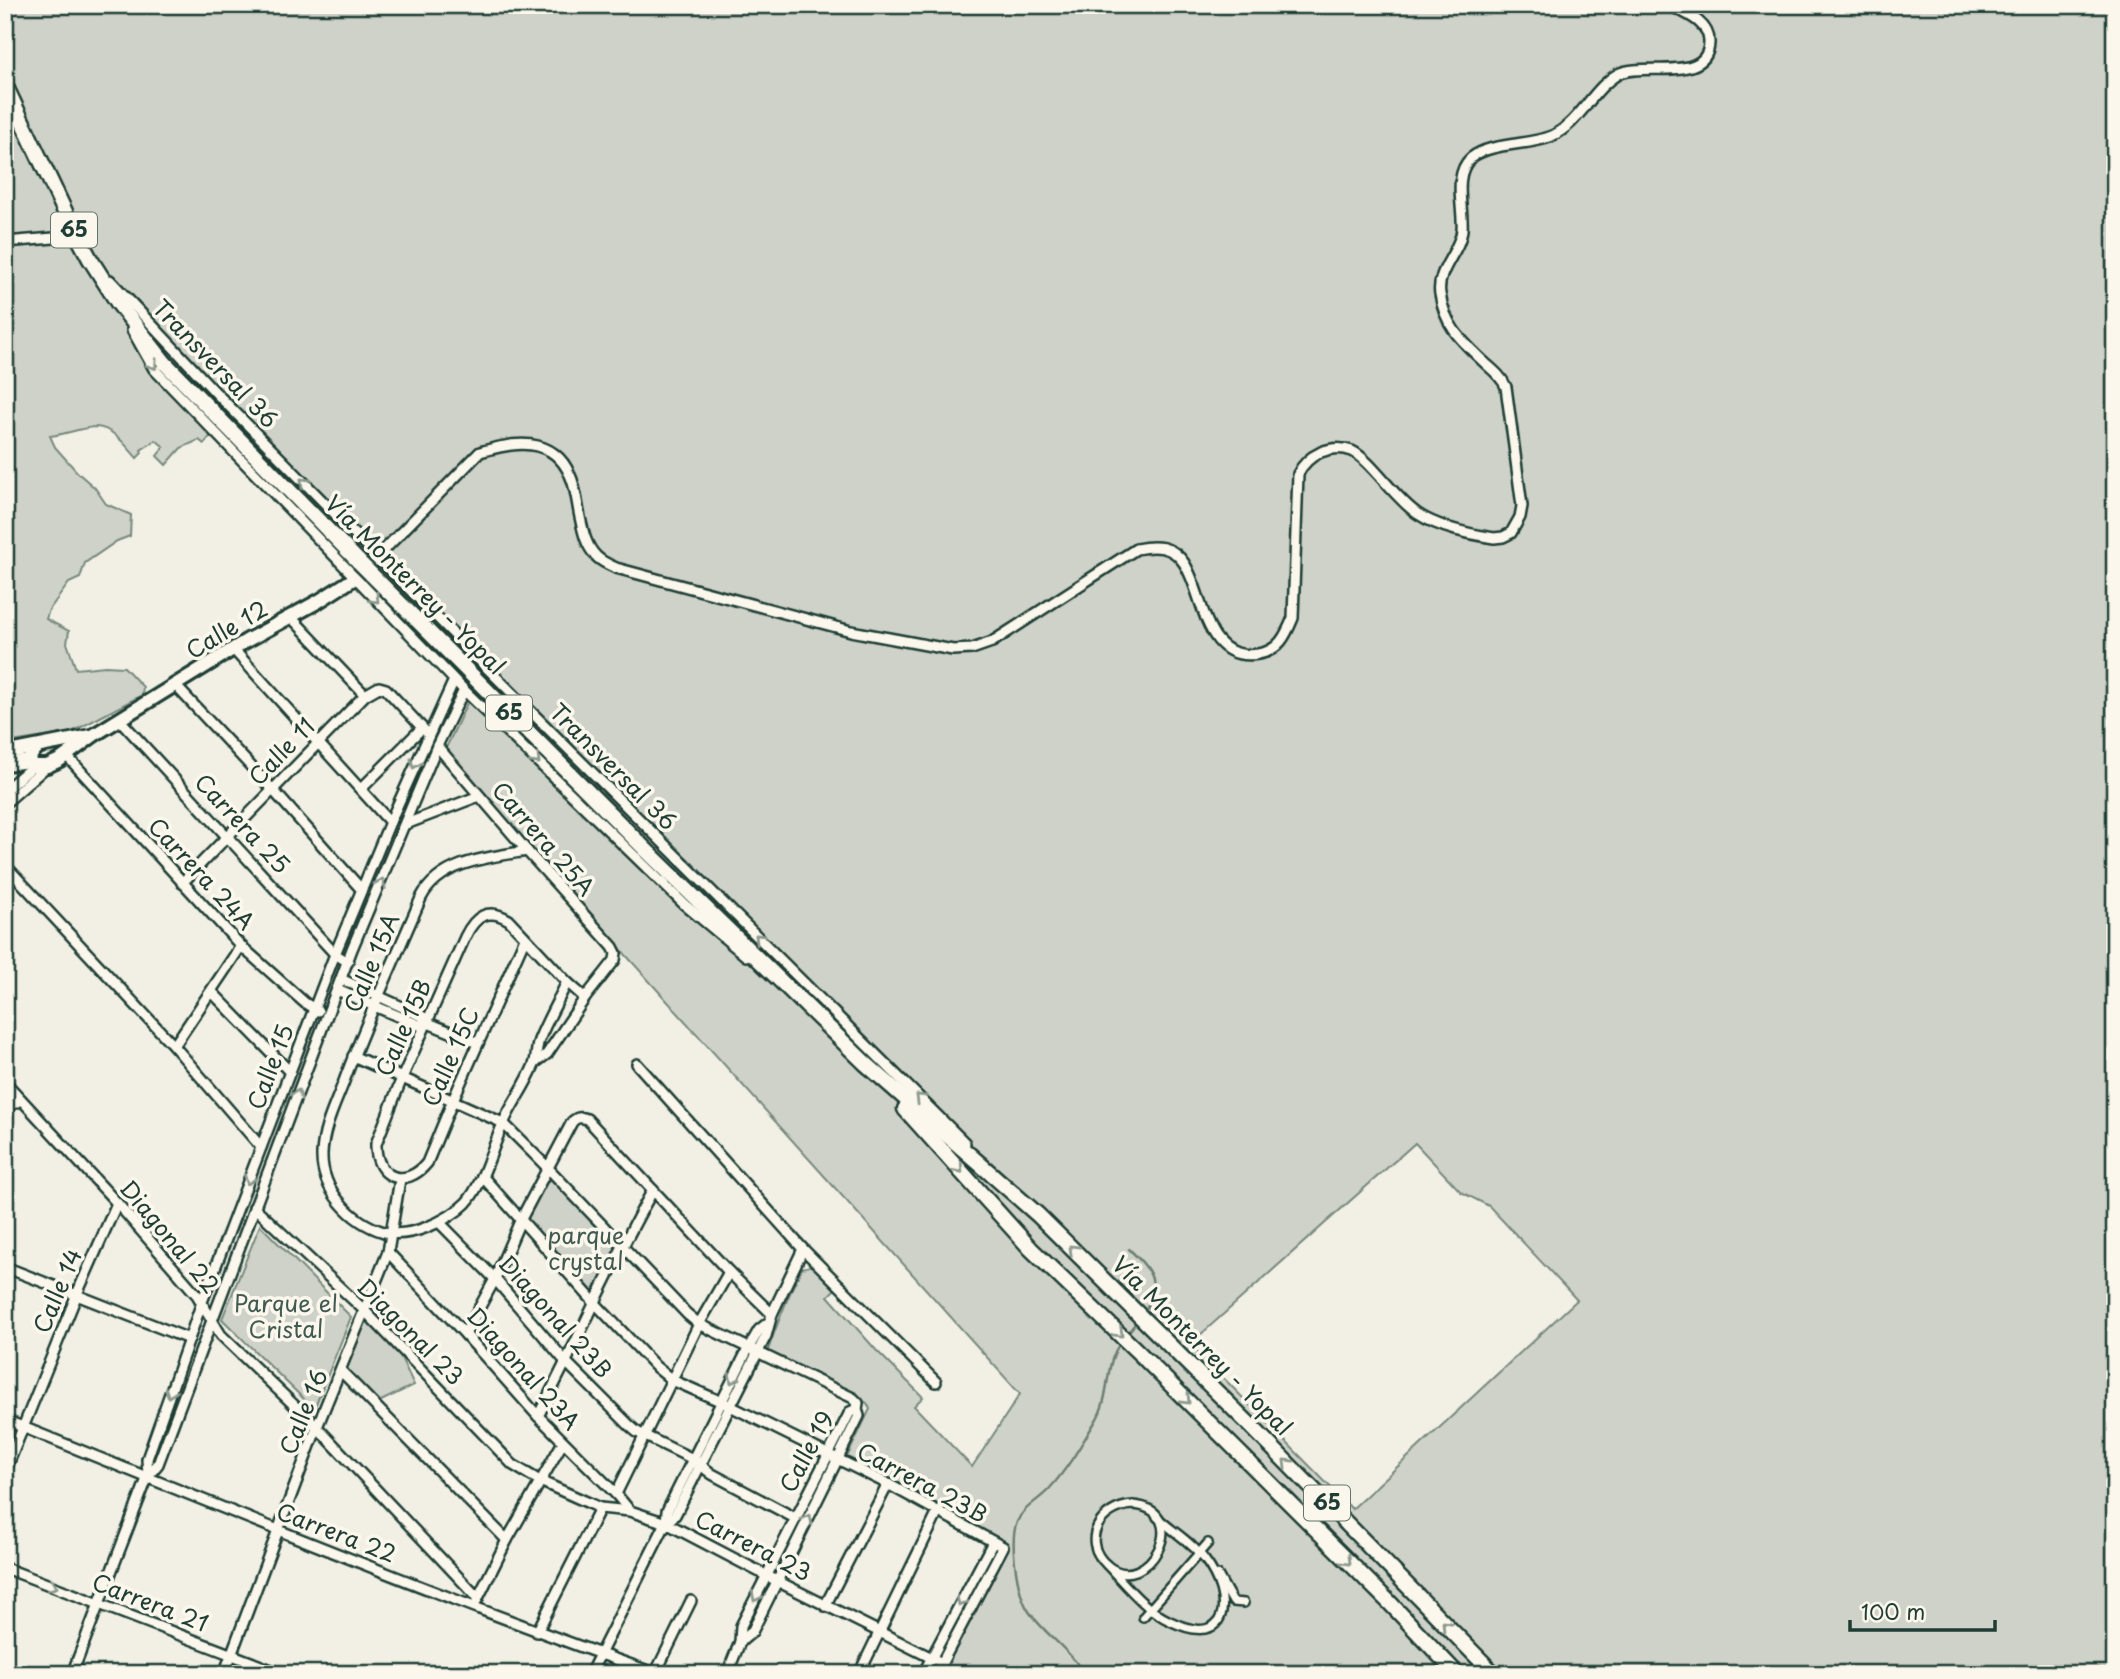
<svg xmlns="http://www.w3.org/2000/svg" width="2120" height="1679" viewBox="0 0 2120 1679" font-family="'Playpen Sans',sans-serif">
<style>
.green{fill:#cfd2c8;stroke:#77887e;stroke-width:2;fill-rule:evenodd}
.lines{fill:none;stroke-linecap:round;stroke-linejoin:round}
.stream{stroke:#6e7f75;stroke-width:2.5}
.pedestrian-casing{stroke:#1f3d34;stroke-width:12}
.minor-casing{stroke:#1f3d34;stroke-width:14}
.secondary-casing{stroke:#1f3d34;stroke-width:18}
.trunk-casing{stroke:#1f3d34;stroke-width:19}
.pedestrian{stroke:#fbf7ec;stroke-width:7}
.minor{stroke:#fbf7ec;stroke-width:9}
.secondary{stroke:#fbf7ec;stroke-width:12}
.trunk{stroke:#fbf7ec;stroke-width:14}
.trunk-bridge-casing{stroke:#1f3d34;stroke-width:19;stroke-linecap:butt}
.trunk-bridge{stroke:#fbf7ec;stroke-width:14}
.oneway{stroke:#8d9a90}
.labels{text-anchor:middle;stroke-width:7;stroke-linejoin:round;paint-order:stroke}
.shield{fill:#fbf7ec;stroke:#61756b;stroke-width:2}
.shield-label{font-size:21px;font-weight:bold;fill:#1f3d34}
.street-label{font-size:23px;fill:#1f3d34;stroke:#fbf7ec}
.park-label{font-size:23px;fill:#425b52;stroke:#fbf7ec}
</style>
<rect width="100%" height="100%" fill="#f2f0e5"/>
<filter id="ink" filterUnits="userSpaceOnUse"><feTurbulence type="fractalNoise" baseFrequency=".0143" numOctaves="2"/><feDisplacementMap in="SourceGraphic" scale="14" xChannelSelector="R" yChannelSelector="G"/><feConvolveMatrix kernelMatrix="1 2 1 2 8 2 1 2 1" color-interpolation-filters="sRGB"/></filter>
<g filter="url(#ink)">
<!-- green -->
<g class="green">
<path d="M5,5H2115V1674H929L998,1541L941,1506L846,1459L870,1409L867,1403L767,1353C777,1324 788,1295 802,1268L813,1265L837,1287L828,1296L876,1350L923,1397L914,1406L972,1467L1020,1394L616,944L445,750L477,682L221,423L204,444L199,440L181,448L166,465L157,456L164,447L156,440L141,450L142,453L137,458C126,446 114,428 96,427C83,427 64,435 50,436L55,447L78,473L95,488L106,504L131,515L130,536L117,541L85,563L80,578L69,583L49,610L46,619L69,631L67,643L76,669L105,666L124,667L143,687L142,695L70,733L5,743ZM1415,1143L1461,1192L1489,1206L1577,1300L1352,1509L1190,1344Z"/>
<polygon points="549,1174 618,1248 594,1296 525,1218"/>
<polygon points="260,1225 351,1317 314,1409 222,1319"/>
<polygon points="365,1315 396,1347 414,1385 377,1403 345,1370"/>
</g>
<g class="lines">
<!-- stream -->
<g class="stream">
<path d="M1129,1249C1151,1270 1162,1283 1144,1312"/>
<polyline points="1127,1334 1138,1320"/>
<path d="M1085,1674C1069,1649 1042,1632 1028,1610C1017,1592 1009,1541 1017,1522C1024,1506 1040,1500 1050,1488C1068,1468 1081,1445 1095,1422C1112,1395 1103,1365 1121,1342"/>
</g>
<!-- pedestrian casing -->
<g class="pedestrian-casing">
<g id="pedestrian">
<path d="M1133,1505C1195,1510 1147,1599 1107,1565C1079,1540 1101,1507 1133,1505Z"/>
<path d="M1106,1564C1126,1585 1144,1609 1170,1621C1230,1650 1234,1598 1205,1560C1192,1542 1173,1532 1157,1517"/>
<polyline points="1218,1575 1233,1602 1244,1603"/>
<polyline points="1143,1617 1208,1543"/>
</g>
</g>
<!-- minor casing -->
<g class="minor-casing">
<g id="minor">
<polyline points="5,242 78,236"/>
<polyline points="110,280 216,393 488,669 965,1143"/>
<polyline points="132,330 154,369 464,690 685,905 746,956"/>
<path d="M378,556L480,452C512,442 553,435 570,475C576,487 577,504 580,517C583,531 586,547 597,557C602,562 609,565 616,568L851,631L953,650L972,649L992,642L1136,549C1155,545 1172,545 1184,563C1205,595 1203,663 1258,654C1279,651 1286,635 1293,618L1298,474C1303,463 1310,457 1321,452C1331,448 1341,447 1352,451C1371,460 1395,499 1418,514C1439,528 1469,534 1494,538L1503,537L1511,533L1520,517L1522,506L1506,387C1502,377 1493,370 1485,363C1462,341 1445,327 1440,294C1436,270 1460,252 1462,230C1464,208 1452,175 1471,158C1490,142 1529,146 1552,136C1580,123 1592,89 1618,74C1641,61 1708,84 1709,43C1710,22 1685,13 1669,5"/>
<polyline points="290,616 365,695"/>
<polyline points="234,650 390,822"/>
<polyline points="176,686 273,790 361,889"/>
<polyline points="120,720 335,954 348,962"/>
<polyline points="437,746 527,851 613,947 616,953 615,960 585,998 547,1054 535,1063"/>
<polyline points="67,756 241,946 305,1003 318,1011"/>
<polyline points="361,789 422,728"/>
<polyline points="5,790 33,766"/>
<polyline points="5,803 47,766"/>
<polyline points="406,824 479,796"/>
<path d="M527,851C490,857 440,861 421,898C395,959 366,1021 343,1084C334,1107 323,1129 322,1154C321,1190 351,1222 384,1232C409,1239 448,1221 466,1203C482,1186 492,1149 502,1126C511,1105 525,1087 534,1065C537,1057 536,1048 539,1040C547,1020 558,1001 567,982"/>
<polyline points="5,865 174,1046 261,1147"/>
<polyline points="182,883 365,695 379,687 386,689 428,734"/>
<path d="M525,938L453,1100L427,1163C405,1190 375,1178 376,1144L402,1078L465,937C475,916 488,907 509,920L567,982L585,998"/>
<polyline points="341,979 422,1016 428,1023 478,1043"/>
<polyline points="337,990 419,1025 428,1023"/>
<polyline points="212,992 290,1072"/>
<polyline points="174,1046 241,946"/>
<polyline points="353,1056 503,1123 548,1168 687,1314 699,1324 853,1398 858,1403 857,1409 859,1416 752,1632 740,1642"/>
<polyline points="637,1064 803,1249 936,1382"/>
<polyline points="5,1082 117,1203 197,1295 221,1335 317,1427 478,1598"/>
<polyline points="5,1108 21,1100"/>
<polyline points="482,1176 594,1302 656,1367 672,1380 722,1402 888,1484 1003,1547 936,1674"/>
<polyline points="254,1207 364,1310 513,1465 540,1481 600,1508 630,1511 666,1523 777,1581 942,1663"/>
<polyline points="439,1222 495,1279 566,1362 630,1426 637,1432 693,1459 712,1474 795,1518"/>
<polyline points="388,1252 465,1334 538,1416 616,1494 630,1511"/>
<polyline points="5,1267 189,1339"/>
<path d="M465,1334L495,1279L520,1221L572,1122C577,1117 580,1117 587,1119L729,1272L772,1314"/>
<polyline points="341,1371 507,1540"/>
<path d="M538,1416C578,1341 611,1264 653,1190"/>
<path d="M5,1420C222,1507 437,1597 657,1674"/>
<polyline points="5,1472 77,1294 117,1203"/>
<polyline points="148,1476 147,1459 202,1302 335,954 390,822 454,680"/>
<polyline points="616,1494 699,1324 729,1272"/>
<polyline points="666,1523 675,1515 766,1336 772,1314 803,1249"/>
<polyline points="5,1568 282,1674"/>
<polyline points="477,1600 507,1540 563,1442"/>
<polyline points="825,1606 888,1484"/>
<polyline points="537,1632 600,1508"/>
<polyline points="72,1674 148,1476 158,1464 352,949 437,746 464,690"/>
<polyline points="224,1674 317,1427 388,1252 400,1179"/>
<polyline points="590,1674 666,1523 667,1511 748,1349 759,1330 769,1322"/>
<polyline points="655,1674 691,1601"/>
<polyline points="727,1674 740,1642 741,1626 850,1412 857,1409"/>
<polyline points="859,1674 939,1510"/>
<polyline points="923,1674 993,1542"/>
</g>
</g>
<!-- secondary casing -->
<g class="secondary-casing">
<g id="secondary">
<path d="M37,748C31,753 28,759 33,766H47L60,760L94,735L246,641L319,601L355,578L378,556"/>
<polyline points="5,753 91,736"/>
<polyline points="5,764 30,761"/>
</g>
</g>
<!-- trunk casing -->
<g class="trunk-casing">
<g id="trunk">
<polyline points="5,85 67,216 90,259 118,303 165,363 359,562"/>
<polyline points="371,574 648,852 865,1063 1038,1215 1252,1427 1494,1674"/>
<polyline points="905,1109 1031,1249 1138,1352 1390,1603 1457,1674"/>
</g>
</g>
<!-- pedestrian -->
<use href="#pedestrian" class="pedestrian"/>
<!-- minor -->
<use href="#minor" class="minor"/>
<!-- secondary -->
<use href="#secondary" class="secondary"/>
<!-- trunk -->
<use href="#trunk" class="trunk"/>
<!-- trunk-bridge casing -->
<g class="trunk-bridge-casing">
<polyline id="trunk-bridge" points="359,562 371,574"/>
</g>
<!-- trunk-bridge -->
<use href="#trunk-bridge" class="trunk-bridge"/>
</g>
<!-- one-way arrows -->
<defs><path id="oneway-chevron" d="M-2-3.5L2.5 0L-2 3.5" fill="none" stroke-width="1.6" stroke-linecap="round" stroke-linejoin="round" transform="scale(1.75)"/></defs>
<g class="oneway">
<use href="#oneway-chevron" transform="translate(153 365) rotate(56)"/>
<use href="#oneway-chevron" transform="translate(304 482) rotate(-135)"/>
<use href="#oneway-chevron" transform="translate(375 599) rotate(46)"/>
<use href="#oneway-chevron" transform="translate(536 760) rotate(44)"/>
<use href="#oneway-chevron" transform="translate(415 764) rotate(114)"/>
<use href="#oneway-chevron" transform="translate(381 883) rotate(-67)"/>
<use href="#oneway-chevron" transform="translate(759 938) rotate(-135)"/>
<use href="#oneway-chevron" transform="translate(297 1094) rotate(-69)"/>
<use href="#oneway-chevron" transform="translate(920 1098) rotate(-135)"/>
<use href="#oneway-chevron" transform="translate(959 1169) rotate(48)"/>
<use href="#oneway-chevron" transform="translate(249 1180) rotate(110)"/>
<use href="#oneway-chevron" transform="translate(1073 1249) rotate(-136)"/>
<use href="#oneway-chevron" transform="translate(1119 1333) rotate(44)"/>
<use href="#oneway-chevron" transform="translate(733 1379) rotate(117)"/>
<use href="#oneway-chevron" transform="translate(170 1393) rotate(110)"/>
<use href="#oneway-chevron" transform="translate(1186 1400) rotate(45)"/>
<use href="#oneway-chevron" transform="translate(1287 1463) rotate(-135)"/>
<use href="#oneway-chevron" transform="translate(808 1519) rotate(-63)"/>
<use href="#oneway-chevron" transform="translate(1347 1561) rotate(45)"/>
<use href="#oneway-chevron" transform="translate(53 1586) rotate(21)"/>
<use href="#oneway-chevron" transform="translate(756 1597) rotate(117)"/>
<use href="#oneway-chevron" transform="translate(961 1602) rotate(118)"/>
<use href="#oneway-chevron" transform="translate(1446 1625) rotate(-134)"/>
</g>
</g>
<g class="labels">
<!-- shield labels -->
<g class="shield">
<rect x="51" y="212.5" width="46" height="35" rx="5"/>
<rect x="486" y="695.5" width="46" height="35" rx="5"/>
<rect x="1304" y="1485.5" width="46" height="35" rx="5"/>
</g>
<g class="shield-label">
<text x="74" y="237">65</text>
<text x="509" y="720">65</text>
<text x="1327" y="1510">65</text>
</g>
<!-- street labels -->
<g class="street-label">
<text transform="translate(215 364) rotate(46)" y="8">Transversal 36</text>
<text transform="translate(415 585) rotate(45)" y="8">Vía Monterrey - Yopal</text>
<text transform="translate(227 630) rotate(-31)" y="8">Calle 12</text>
<text transform="translate(282 752) rotate(-46)" y="8">Calle 11</text>
<text transform="translate(613 767) rotate(45)" y="8">Transversal 36</text>
<text transform="translate(242 824) rotate(47)" y="8">Carrera 25</text>
<text transform="translate(543 839) rotate(49)" y="8">Carrera 25A</text>
<text transform="translate(201 874) rotate(47)" y="8">Carrera 24A</text>
<text transform="translate(372 963) rotate(-67)" y="8">Calle 15A</text>
<text transform="translate(404 1028) rotate(-66)" y="8">Calle 15B</text>
<text transform="translate(451 1057) rotate(-66)" y="8">Calle 15C</text>
<text transform="translate(271 1067) rotate(-69)" y="8">Calle 15</text>
<text transform="translate(169 1237) rotate(50)" y="8">Diagonal 22</text>
<text transform="translate(58 1291) rotate(-67)" y="8">Calle 14</text>
<text transform="translate(555 1317) rotate(48)" y="8">Diagonal 23B</text>
<text transform="translate(410 1332) rotate(45)" y="8">Diagonal 23</text>
<text transform="translate(1202 1346) rotate(45)" y="8">Vía Monterrey - Yopal</text>
<text transform="translate(523 1369) rotate(48)" y="8">Diagonal 23A</text>
<text transform="translate(304 1412) rotate(-68)" y="8">Calle 16</text>
<text transform="translate(807 1452) rotate(-62)" y="8">Calle 19</text>
<text transform="translate(922 1483) rotate(28)" y="8">Carrera 23B</text>
<text transform="translate(336 1533) rotate(21)" y="8">Carrera 22</text>
<text transform="translate(753 1546) rotate(27)" y="8">Carrera 23</text>
<text transform="translate(150 1603) rotate(21)" y="8">Carrera 21</text>
</g>
<!-- park labels -->
<g class="park-label">
<text x="586" y="1244">parque<tspan x="586" dy="26">crystal</tspan></text>
<text x="286" y="1312">Parque el<tspan x="286" dy="26">Cristal</tspan></text>
</g>
</g>
<!-- margin -->
<rect width="2120" height="1679" fill="none" stroke="#fbf7ec" stroke-width="28"/>
<rect x="14" y="14" width="2092" height="1651" fill="none" stroke="#1f3d34" stroke-width="2.5" filter="url(#ink)"/>
<!-- scale -->
<path d="M1850 1620v10h145v-10" fill="none" stroke="#1f3d34" stroke-width="3.5"/>
<text x="1861" y="1620" font-size="21" fill="#1f3d34" stroke="#fbf7ec" stroke-width="5" paint-order="stroke">100 m</text>
</svg>
